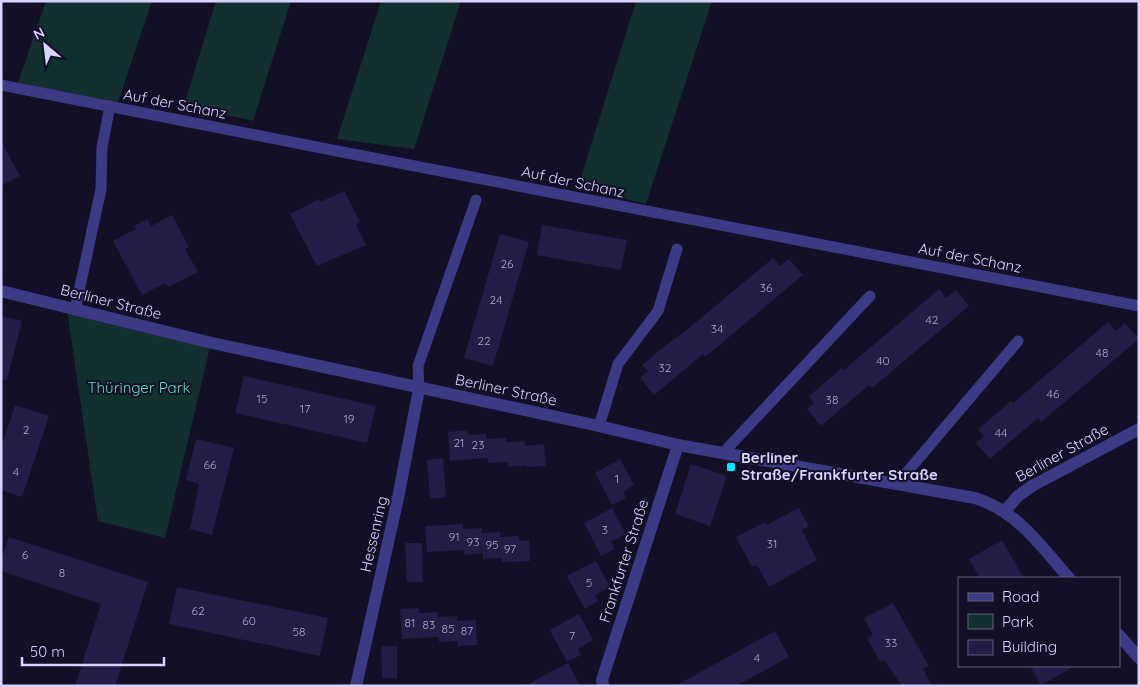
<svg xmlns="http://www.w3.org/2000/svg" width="1140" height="687" viewBox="0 0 1140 687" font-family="Quicksand,sans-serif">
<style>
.green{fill:#12302f}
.building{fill:#241b47}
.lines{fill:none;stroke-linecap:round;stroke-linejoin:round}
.lane{stroke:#3d3a85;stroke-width:11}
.street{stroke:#3d3a85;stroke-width:12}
.poi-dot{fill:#00e5ff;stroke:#130f26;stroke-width:2}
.labels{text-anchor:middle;stroke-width:4;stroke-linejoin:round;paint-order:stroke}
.number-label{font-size:12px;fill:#aca6d1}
.street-label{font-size:15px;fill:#d9d4ff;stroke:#130f26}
.park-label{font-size:15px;fill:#5fe0c0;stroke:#130f26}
.poi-label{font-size:15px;font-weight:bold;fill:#d9d4ff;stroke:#130f26;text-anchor:start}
</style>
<rect width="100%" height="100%" fill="#130f26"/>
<!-- green -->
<g class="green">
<polygon points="46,1 152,1 118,102 18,83"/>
<polygon points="216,1 291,1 253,121 184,105"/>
<polygon points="381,1 461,1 414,149 337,139"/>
<polygon points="636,1 712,1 646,204 578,187"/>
<polygon points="67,310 211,343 165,538 98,521"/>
</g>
<!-- building -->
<g class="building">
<polygon points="1,141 20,176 1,186"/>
<polygon points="344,191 360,222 356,224 366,245 317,266 290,214 319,199 320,202"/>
<polygon points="172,215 189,247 185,249 198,272 168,287 165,283 142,295 113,241 136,229 134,226 147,219 151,226"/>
<polygon points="542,225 627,240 621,270 537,255"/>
<polygon points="500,234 529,242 493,366 464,358"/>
<polygon points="773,258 780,266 789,259 803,275 705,357 703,354 654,395 640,378 648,371 642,365 676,337 677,338"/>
<polygon points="939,289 946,298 956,290 969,306 872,388 869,385 821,426 807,409 814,403 809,396 842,368 844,370"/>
<polygon points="1,316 22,321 7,380 1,380"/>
<polygon points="1108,322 1116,331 1125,323 1139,339 1041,422 1038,418 990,459 976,443 984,436 978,429 1011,401 1013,403"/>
<polygon points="244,376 376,406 367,443 235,413"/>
<polygon points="15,405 49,416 22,497 1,490 1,447"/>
<polygon points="467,430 468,435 486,434 487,439 506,438 506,442 525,441 525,446 544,444 546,466 527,467 527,465 508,467 508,462 488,463 488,458 450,461 448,432"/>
<polygon points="196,439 234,448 212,535 190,529 199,484 186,480"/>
<polygon points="443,458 446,497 430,499 427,460"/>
<polygon points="620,459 634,485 623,492 626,498 612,505 595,473"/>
<polygon points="691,464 727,476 710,526 675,514"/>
<polygon points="612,508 626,534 611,542 615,549 601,556 584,523"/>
<polygon points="799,508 809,526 802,530 817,560 769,587 757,565 752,567 736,537 765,522 766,525"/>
<polygon points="463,524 463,529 482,528 482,533 500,532 501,537 519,536 519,541 529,540 530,561 502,562 502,558 483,559 483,553 464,555 464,550 427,552 425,526"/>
<polygon points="9,537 148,582 115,686 75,686 101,604 1,571 1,560"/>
<polygon points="1002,540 1024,578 980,578 969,559"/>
<polygon points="405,543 422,543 423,582 407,582"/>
<polygon points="596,561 610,587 595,595 598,601 585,609 567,576"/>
<polygon points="177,587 328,618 320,656 169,624"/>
<polygon points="893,603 929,666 923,669 932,686 902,686 884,660 880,662 867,638 873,635 864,618"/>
<polygon points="419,608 419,613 438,612 438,617 457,616 457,621 476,620 477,645 458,646 458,641 439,642 439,637 402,639 400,609"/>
<polygon points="579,614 593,640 578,649 581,655 567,662 550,630"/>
<polygon points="775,631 789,657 736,686 675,686"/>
<polygon points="381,646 397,646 397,678 382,678"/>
<polygon points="568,663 580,686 524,686"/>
<polygon points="1030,666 1075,666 1041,685"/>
</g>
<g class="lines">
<!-- lane -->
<g class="lane">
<path d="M1,85C380,160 759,233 1139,306"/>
<polyline points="75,310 101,189 102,147 110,106"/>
<polyline points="419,389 418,366 476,200"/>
<polyline points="599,426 618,364 658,311 677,249"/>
<polyline points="723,453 870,296"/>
<polyline points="897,484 1018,341"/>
</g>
<!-- street -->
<g class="street">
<path d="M1,291L212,343L599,426L678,445L975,498C1017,511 1041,546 1069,578"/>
<polyline points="1005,511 1018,496 1032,486 1139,429"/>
<polyline points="1119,635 1139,658"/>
<polyline points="356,686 398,498 419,389"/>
<polyline points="603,686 602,680 678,445"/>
</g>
</g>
<!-- markers -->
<rect class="poi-dot" x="726" y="462" width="10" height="10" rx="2.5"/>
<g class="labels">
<!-- number labels -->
<g class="number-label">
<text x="507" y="268">26</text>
<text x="766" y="292">36</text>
<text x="496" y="304">24</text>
<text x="932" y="324">42</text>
<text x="717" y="333">34</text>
<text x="484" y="345">22</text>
<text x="1102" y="357">48</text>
<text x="883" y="365">40</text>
<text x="665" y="372">32</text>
<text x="1053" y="398">46</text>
<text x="262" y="403">15</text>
<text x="832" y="404">38</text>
<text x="305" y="413">17</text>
<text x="349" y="423">19</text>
<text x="26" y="434">2</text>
<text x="1001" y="437">44</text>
<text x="459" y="447">21</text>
<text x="478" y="449">23</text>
<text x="210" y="469">66</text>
<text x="16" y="476">4</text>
<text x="617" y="483">1</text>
<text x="605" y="534">3</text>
<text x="454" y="541">91</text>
<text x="473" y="546">93</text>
<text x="772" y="548">31</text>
<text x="492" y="549">95</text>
<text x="510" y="553">97</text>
<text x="25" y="559">6</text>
<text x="62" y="577">8</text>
<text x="589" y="587">5</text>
<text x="198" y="615">62</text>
<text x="249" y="625">60</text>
<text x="410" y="627">81</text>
<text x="429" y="629">83</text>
<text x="448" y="633">85</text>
<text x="467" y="635">87</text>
<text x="299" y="636">58</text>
<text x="572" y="640">7</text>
<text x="891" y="647">33</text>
<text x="757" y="662">4</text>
</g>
<!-- street labels -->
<g class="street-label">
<text transform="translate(175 104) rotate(11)" y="5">Auf der Schanz</text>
<text transform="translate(573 182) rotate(12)" y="5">Auf der Schanz</text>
<text transform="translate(970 258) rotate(11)" y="5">Auf der Schanz</text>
<text transform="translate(111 302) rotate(14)" y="5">Berliner Straße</text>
<text transform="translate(506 390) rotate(12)" y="5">Berliner Straße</text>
<text transform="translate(1062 453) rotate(-29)" y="5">Berliner Straße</text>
<text transform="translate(374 534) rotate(-77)" y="5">Hessenring</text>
<text transform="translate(624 561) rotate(-72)" y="5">Frankfurter Straße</text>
</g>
<!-- park labels -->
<g class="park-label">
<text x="139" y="393">Thüringer Park</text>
</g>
<!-- poi labels -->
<g class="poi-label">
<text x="741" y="463">Berliner<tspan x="741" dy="17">Straße/Frankfurter Straße</tspan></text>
</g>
</g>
<!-- border -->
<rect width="1140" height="687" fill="none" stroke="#d9d4ff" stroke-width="5"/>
<!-- legend -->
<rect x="958" y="577" width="162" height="90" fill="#130f26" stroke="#625e7d"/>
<rect x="968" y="593" width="25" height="8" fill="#3d3a85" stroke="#625e7d"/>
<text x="1002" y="602" font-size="15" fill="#d9d4ff">Road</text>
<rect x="968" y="614" width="25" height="15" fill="#12302f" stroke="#625e7d"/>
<text x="1002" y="627" font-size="15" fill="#d9d4ff">Park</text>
<rect x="968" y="640" width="25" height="15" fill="#241b47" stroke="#625e7d"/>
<text x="1002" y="652" font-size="15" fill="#d9d4ff">Building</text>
<!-- north arrow -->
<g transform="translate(45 45) rotate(332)" stroke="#130f26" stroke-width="4" paint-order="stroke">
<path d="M0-4L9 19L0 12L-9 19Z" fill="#d9d4ff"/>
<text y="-8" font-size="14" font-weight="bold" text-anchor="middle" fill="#d9d4ff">N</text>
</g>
<!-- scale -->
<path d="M22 657v8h142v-8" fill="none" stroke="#d9d4ff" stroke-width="2.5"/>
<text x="30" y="657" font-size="15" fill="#d9d4ff" stroke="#130f26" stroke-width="4" paint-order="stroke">50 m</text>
</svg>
